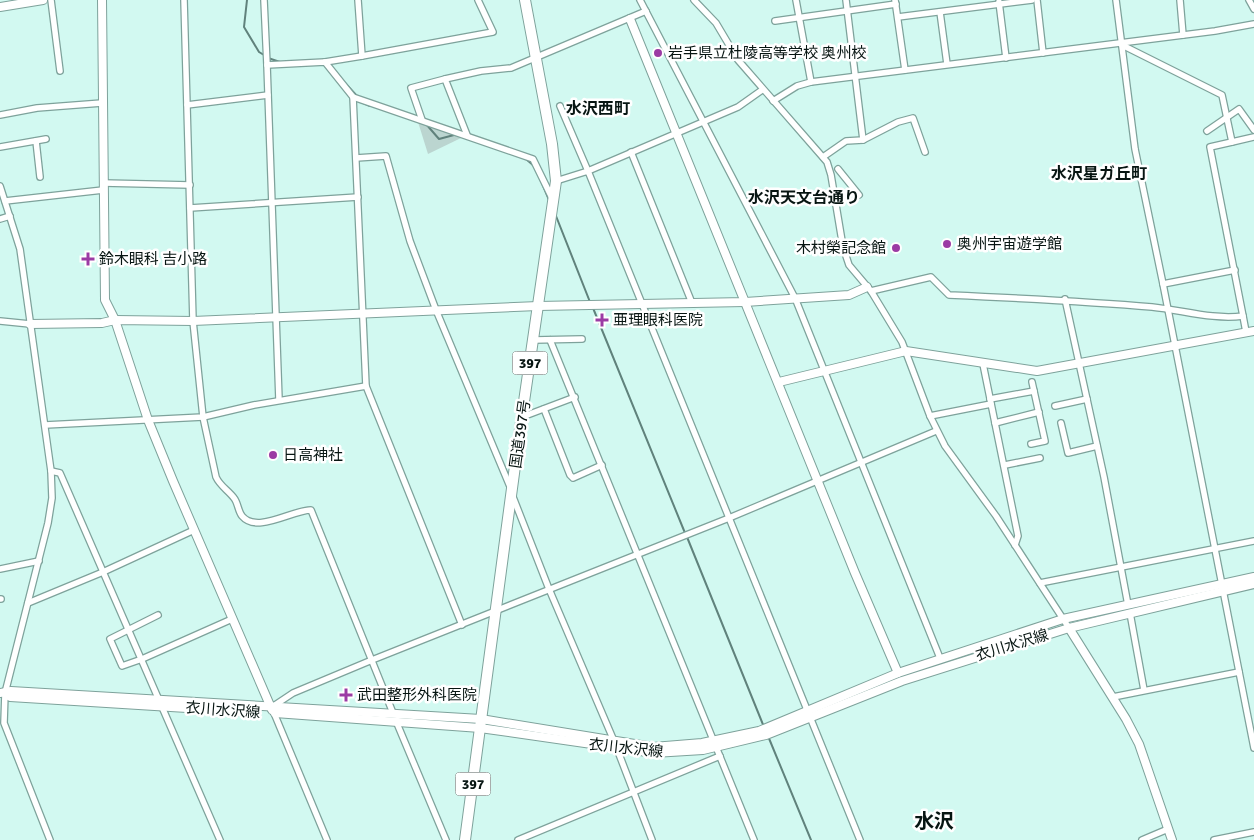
<svg xmlns="http://www.w3.org/2000/svg" width="1254" height="840" viewBox="0 0 1254 840" font-family="Signika,'Noto Sans JP',sans-serif">
<style>
.green{fill:#bbd5d0}
.lines{fill:none;stroke-linecap:round;stroke-linejoin:round}
.stream{stroke:#60827c;stroke-width:2}
.street-casing{stroke:#7ea29b;stroke-width:8}
.secondary-casing{stroke:#7ea29b;stroke-width:10}
.highway-casing{stroke:#7ea29b;stroke-width:12}
.street{stroke:#fff;stroke-width:5.5}
.secondary{stroke:#fff;stroke-width:8}
.highway{stroke:#fff;stroke-width:10}
.poi-dot{fill:#9b3ba4;stroke:#fff;stroke-width:2}
.labels{text-anchor:middle;stroke-width:5;stroke-linejoin:round;paint-order:stroke}
.shield{fill:#fff;stroke:#515b59;stroke-width:1}
.shield-label{font-size:14px;font-weight:bold;fill:#071512}
.poi-label{font-size:15px;fill:#071512;stroke:#fff;text-anchor:start}
.street-label{font-size:15px;fill:#071512;stroke:#fff}
.neighbourhood-label{font-size:16px;font-weight:bold;fill:#071512;stroke:#fff}
.district-label{font-size:20px;font-weight:bold;fill:#071512;stroke:#fff}
</style>
<rect width="100%" height="100%" fill="#d2f9f1"/>
<!-- green -->
<polygon class="green" points="418,122 461,138 428,154"/>
<g class="lines">
<!-- stream -->
<g class="stream">
<polyline points="247,0 244,27 259,52 264,55"/>
<polyline points="268,58 280,62"/>
<polyline points="317,60 326,60"/>
<polyline points="345,83 357,96"/>
<polyline points="361,102 370,106"/>
<polyline points="426,124 439,139 454,135"/>
<polyline points="526,159 534,166"/>
<polyline points="542,183 549,200"/>
<polyline points="556,216 590,302"/>
<polyline points="593,308 685,533"/>
<polyline points="687,537 764,727"/>
<polyline points="768,736 811,840"/>
</g>
<!-- street casing -->
<g class="street-casing">
<g id="street">
<polyline points="51,0 60,71"/>
<path d="M184,0L193,321L203,417L216,477C220,486 228,490 234,498C238,503 238,511 242,516C257,534 292,510 311,510L393,713"/>
<polyline points="264,0 267,65 325,62 353,97 533,159 552,198"/>
<polyline points="358,0 362,56 493,32 478,0"/>
<polyline points="640,0 795,298 940,658"/>
<polyline points="694,0 716,23 738,60 827,162 831,175 843,247 849,265 871,291 902,342 930,416 945,446 996,516 1069,628"/>
<polyline points="796,0 811,82"/>
<polyline points="846,0 863,140"/>
<polyline points="895,0 905,70"/>
<polyline points="1037,0 1043,53"/>
<polyline points="1116,0 1135,149 1163,284 1254,748"/>
<polyline points="1180,0 1183,35"/>
<polyline points="1249,0 1254,9"/>
<polyline points="999,2 1006,58"/>
<polyline points="940,12 947,64"/>
<polyline points="898,17 1032,0"/>
<polyline points="775,21 896,4"/>
<polyline points="1122,45 1222,95 1232,142 1254,137"/>
<polyline points="325,62 362,56"/>
<polyline points="267,65 279,400"/>
<polyline points="353,97 366,386 462,625"/>
<polyline points="773,101 797,86 811,82 1215,31 1254,24"/>
<polyline points="187,105 268,95"/>
<polyline points="560,106 588,171 738,107 762,90"/>
<polyline points="0,115 37,108 102,103"/>
<polyline points="422,120 411,88 445,79"/>
<polyline points="1207,131 1239,109 1254,130"/>
<polyline points="467,135 445,79 481,71 511,68 646,11"/>
<polyline points="36,141 40,177"/>
<polyline points="0,147 46,139"/>
<polyline points="631,152 692,303"/>
<polyline points="823,157 846,141 863,140 898,122 913,118 925,152"/>
<polyline points="356,158 386,156 410,241 436,310 511,489"/>
<polyline points="838,169 859,195"/>
<polyline points="556,181 588,171 860,840"/>
<polyline points="103,183 190,185"/>
<polyline points="0,186 20,249 51,471 52,498 48,523 5,693 4,723 50,840"/>
<polyline points="5,201 103,190"/>
<polyline points="190,208 358,197"/>
<polyline points="0,219 10,216"/>
<polyline points="1163,284 1235,270"/>
<path d="M871,291L931,277L949,295C1017,298 1084,301 1152,307C1182,310 1213,320 1243,316L1210,147L1232,142"/>
<polyline points="1065,299 1104,477 1128,605"/>
<polyline points="1243,316 1246,332"/>
<polyline points="0,321 30,324"/>
<polyline points="534,340 582,339"/>
<polyline points="550,340 754,840"/>
<polyline points="983,364 1018,536 1015,545"/>
<polyline points="990,399 1034,391"/>
<polyline points="1055,406 1087,399"/>
<polyline points="544,409 570,475 573,478 602,465"/>
<polyline points="930,416 991,404"/>
<polyline points="522,417 575,397"/>
<polyline points="995,423 1039,412"/>
<polyline points="1061,423 1068,453 1097,446"/>
<polyline points="45,425 203,417 254,405 366,386"/>
<polyline points="1031,444 1045,441 1032,382"/>
<polyline points="1005,465 1040,458"/>
<polyline points="51,471 60,473 220,840"/>
<polyline points="513,497 549,589 614,741 652,840"/>
<polyline points="0,569 39,561"/>
<polyline points="1040,583 1254,541"/>
<polyline points="0,599 1,599"/>
<polyline points="28,603 103,572 194,530"/>
<polyline points="1130,613 1144,690"/>
<polyline points="158,615 110,639 122,666 142,659 232,619"/>
<polyline points="1113,697 1239,672"/>
<polyline points="272,707 293,693 372,660 729,518 936,431"/>
<polyline points="274,713 327,840"/>
<polyline points="396,721 446,840"/>
<polyline points="518,840 720,756"/>
<polyline points="1142,840 1168,829"/>
<polyline points="1214,840 1254,832"/>
</g>
</g>
<!-- secondary casing -->
<g class="secondary-casing">
<g id="secondary">
<polyline points="102,0 105,300 115,320 148,420 173,481 272,710"/>
<polyline points="0,7 43,0"/>
<polyline points="630,19 855,573 898,673"/>
<polyline points="30,324 102,323 115,320 193,321 538,306 745,302 849,295 867,287"/>
<polyline points="779,382 906,351 1037,371 1254,331"/>
<polyline points="1069,628 1126,719 1139,744 1172,840"/>
<polyline points="0,693 11,691 481,719 653,747 702,743 759,731 898,673 1063,619 1254,577"/>
<polyline points="5,693 10,697 251,712"/>
<polyline points="275,713 480,728 654,753 703,750 766,735 902,681 1069,628 1254,584"/>
</g>
</g>
<!-- highway casing -->
<g class="highway-casing">
<polyline id="highway" points="465,840 519,436 556,181 552,144 525,0"/>
</g>
<!-- street -->
<use href="#street" class="street"/>
<!-- secondary -->
<use href="#secondary" class="secondary"/>
<!-- highway -->
<use href="#highway" class="highway"/>
</g>
<!-- markers -->
<g class="poi-dot">
<circle cx="658" cy="53" r="5"/>
<circle cx="947" cy="244" r="5"/>
<circle cx="896" cy="248" r="5"/>
<path d="M85.5 251.5h5v5h5v5h-5v5h-5v-5h-5v-5h5z"/>
<path d="M599.5 312.5h5v5h5v5h-5v5h-5v-5h-5v-5h5z"/>
<circle cx="273" cy="455" r="5"/>
<path d="M343.5 687.5h5v5h5v5h-5v5h-5v-5h-5v-5h5z"/>
</g>
<g class="labels">
<!-- shield labels -->
<g class="shield">
<rect x="512.5" y="351.5" width="35" height="23" rx="4"/>
<rect x="455.5" y="772.5" width="35" height="23" rx="4"/>
</g>
<g class="shield-label">
<text x="530" y="368">397</text>
<text x="473" y="789">397</text>
</g>
<!-- poi labels -->
<g class="poi-label">
<text x="668" y="58">岩手県立杜陵高等学校 奥州校</text>
<text x="957" y="249">奥州宇宙遊学館</text>
<text x="886" y="253" text-anchor="end">木村榮記念館</text>
<text x="99" y="264">鈴木眼科 吉小路</text>
<text x="613" y="325">亜理眼科医院</text>
<text x="283" y="460">日高神社</text>
<text x="357" y="700">武田整形外科医院</text>
</g>
<!-- street labels -->
<g class="street-label">
<text transform="translate(520 434) rotate(-82)" y="5">国道397号</text>
<text transform="translate(1012 645) rotate(-17)" y="5">衣川水沢線</text>
<text transform="translate(223 710) rotate(4)" y="5">衣川水沢線</text>
<text transform="translate(626 748) rotate(6)" y="5">衣川水沢線</text>
</g>
<!-- neighbourhood labels -->
<g class="neighbourhood-label">
<text x="598" y="114">水沢西町</text>
<text x="1099" y="179">水沢星ガ丘町</text>
<text x="804" y="203">水沢天文台通り</text>
</g>
<!-- district labels -->
<g class="district-label">
<text x="934" y="828">水沢</text>
</g>
</g>
</svg>
